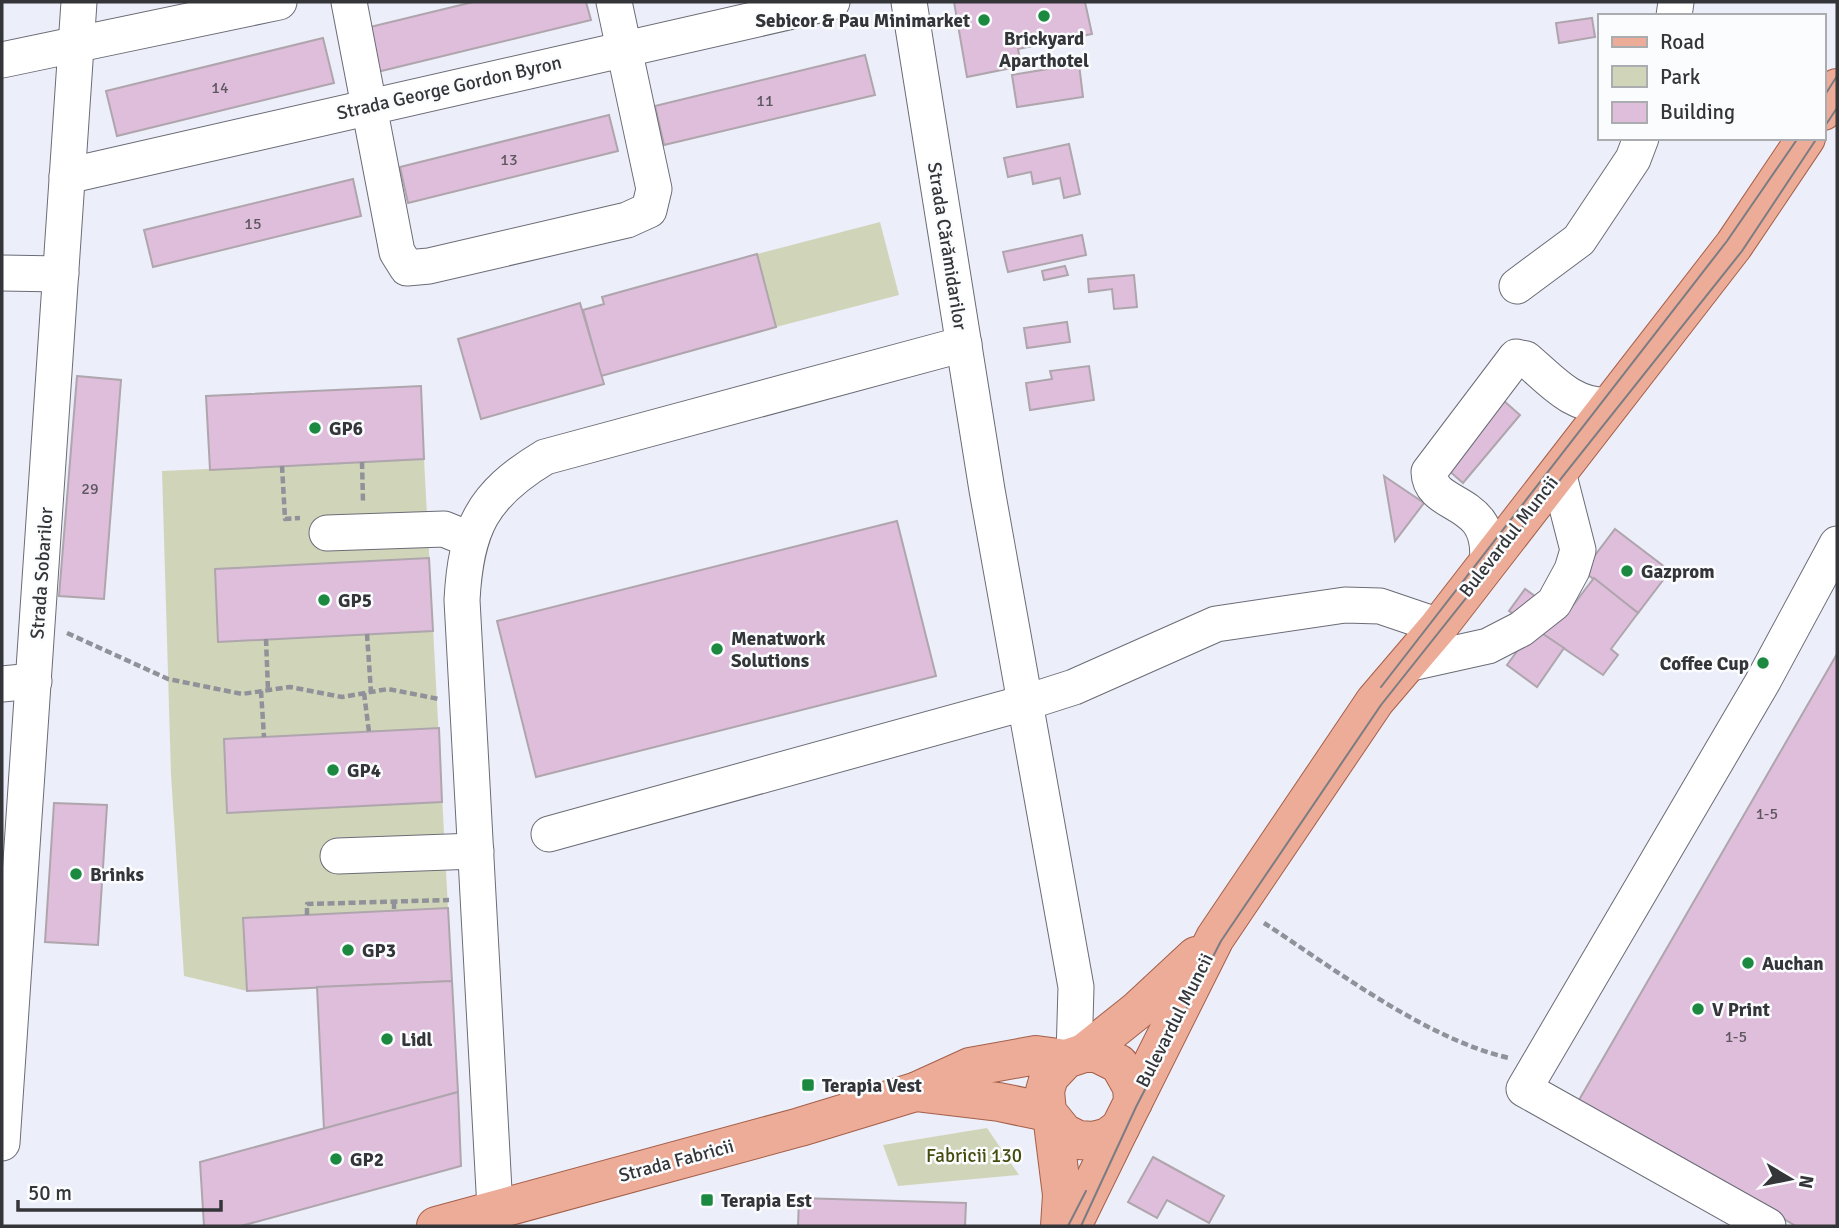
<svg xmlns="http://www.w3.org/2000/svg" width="1839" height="1228" viewBox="0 0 1839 1228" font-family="Signika,sans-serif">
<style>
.green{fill:#d0d5ba}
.building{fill:#debeda;stroke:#afa5ad;stroke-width:2}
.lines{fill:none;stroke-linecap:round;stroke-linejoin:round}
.minor-casing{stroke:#6a6c76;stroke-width:37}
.major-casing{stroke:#a45f49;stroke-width:40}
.path{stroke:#909199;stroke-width:4.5;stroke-dasharray:7 3.5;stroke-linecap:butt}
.minor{stroke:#fff;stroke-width:35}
.major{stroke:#ecac97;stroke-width:38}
.tram{stroke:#7b7c83;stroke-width:2}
.poi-dot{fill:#1c8941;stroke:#fbfcfe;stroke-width:2.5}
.labels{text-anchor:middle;stroke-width:5;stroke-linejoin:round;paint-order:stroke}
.number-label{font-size:16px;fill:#5e5761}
.poi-label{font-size:19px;font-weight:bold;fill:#343539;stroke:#fbfcfe;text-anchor:start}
.street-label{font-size:19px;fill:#343539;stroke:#fbfcfe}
.park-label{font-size:19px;fill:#454b0d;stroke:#fbfcfe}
</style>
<rect width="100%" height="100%" fill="#eceef9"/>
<!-- green -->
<g class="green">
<polygon points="880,222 899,295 776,327 757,254"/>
<polygon points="424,459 448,908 243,918 247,991 184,976 171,775 162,471"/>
<polygon points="987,1128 1019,1175 898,1186 883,1145"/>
</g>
<!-- building -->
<g class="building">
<polygon points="473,2 586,2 591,20 373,73 362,29"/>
<polygon points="954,2 1085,2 1092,34 1018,49 1021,66 967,77"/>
<polygon points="1592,18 1595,37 1559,43 1556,23"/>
<polygon points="323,38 334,83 117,136 106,91"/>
<polygon points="865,55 875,95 664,145 655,106"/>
<polygon points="1079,64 1083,97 1017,107 1012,75"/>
<polygon points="609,115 618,151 408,203 400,167"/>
<polygon points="1069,144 1080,194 1064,198 1060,178 1033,184 1031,172 1008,177 1004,158"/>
<polygon points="353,179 361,216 153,267 144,230"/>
<polygon points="1082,235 1086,255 1008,272 1003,252"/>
<polygon points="757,254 776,327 601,376 583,310 604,304 602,297"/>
<polygon points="1065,266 1068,275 1044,280 1042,271"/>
<polygon points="1134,275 1137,307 1114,309 1112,289 1089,292 1088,279"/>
<polygon points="580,303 604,384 481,419 458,339"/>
<polygon points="1067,322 1070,342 1027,348 1024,328"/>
<polygon points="1089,366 1094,400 1030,410 1026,383 1052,379 1050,371"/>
<polygon points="77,376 121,380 104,599 59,596"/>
<polygon points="421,386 424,459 210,470 206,396"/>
<polygon points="1504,401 1520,415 1463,483 1447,469"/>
<polygon points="1384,476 1424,503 1395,541"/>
<polygon points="897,521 936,676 536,777 497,621"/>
<polygon points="1615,529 1670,571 1638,613 1583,571"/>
<polygon points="429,558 433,631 218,642 215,569"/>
<polygon points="1594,578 1638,613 1611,649 1618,655 1603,675 1509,611 1525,589 1564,617"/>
<polygon points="1534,628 1564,648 1537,687 1507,665"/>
<polygon points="1837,654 1837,1226 1796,1226 1579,1100"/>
<polygon points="439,728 442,802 227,813 224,739"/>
<polygon points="54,803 107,805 98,945 45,942"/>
<polygon points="448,908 452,981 247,991 243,918"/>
<polygon points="452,981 458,1092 324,1129 317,987"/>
<polygon points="458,1092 461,1166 241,1226 204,1226 200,1162"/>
<polygon points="1153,1157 1224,1196 1209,1223 1167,1200 1157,1218 1128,1202"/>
<polygon points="799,1198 966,1203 965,1226 798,1226"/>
</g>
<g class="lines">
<!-- minor casing -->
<g class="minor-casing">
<g id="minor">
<polyline points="349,2 397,252 407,268 429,266 627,220 649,210 654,189 614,2"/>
<polyline points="909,2 987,490 1076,987 1074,1056"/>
<polyline points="1674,16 1676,2"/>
<polyline points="2,60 279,2"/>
<polyline points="67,176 832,2"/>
<polyline points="2,273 61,274"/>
<polyline points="1517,286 1579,240 1633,159 1641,138"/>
<polyline points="327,533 444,529 471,540"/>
<path d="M1487,564C1495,495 1430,511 1429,472L1516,357L1526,359C1552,381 1573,408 1610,405"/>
<polyline points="1407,664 1488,646 1521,629 1554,603 1572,570 1578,550 1558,472"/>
<polyline points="2,684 34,681"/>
<polyline points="549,834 1024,703 1074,687 1216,624 1345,605 1380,606 1439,626"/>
<polyline points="338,856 476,851"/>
<polyline points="2,1143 79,2"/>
<path d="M495,1209L462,600C466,528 482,495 545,457L964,344"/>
<polyline points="1768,1226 1524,1089 1762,683 1837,544"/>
</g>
</g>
<!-- major casing -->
<g class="major-casing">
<g id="major">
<polyline points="1823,111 1837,88"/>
<polyline points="1084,1053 1139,1009 1196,956"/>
<polyline points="915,1092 999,1102 1047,1112"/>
<polyline points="1133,1102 1215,938 1375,701 1439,626 1734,245 1806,138"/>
<polyline points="1053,1123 1062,1195 1060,1226"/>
<polyline points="436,1226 800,1127 915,1092 970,1067 1036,1055 1066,1059 1084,1053 1097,1053 1119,1064 1132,1087 1133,1102 1120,1128 1108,1137 1094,1141 1078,1140 1064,1133 1047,1112 1045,1091 1049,1077 1066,1059"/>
<polyline points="1072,1226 1120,1128"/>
</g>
</g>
<!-- path -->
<g class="path">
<polyline points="362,462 363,501"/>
<polyline points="282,466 285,519 300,518"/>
<polyline points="67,633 168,679 242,694 290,687 342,697 388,689 439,699"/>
<polyline points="367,634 371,692"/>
<polyline points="266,639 268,690"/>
<polyline points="261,691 264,737"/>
<polyline points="364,693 369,732"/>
<polyline points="394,902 394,911"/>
<polyline points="307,915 307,904 449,900"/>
<path d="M1264,923C1336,970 1426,1039 1509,1058"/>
</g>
<!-- minor -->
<use href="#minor" class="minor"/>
<!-- major -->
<use href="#major" class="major"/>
<!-- tram -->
<g class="tram">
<polyline points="1823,98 1837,76"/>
<polyline points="1823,129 1837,108"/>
<polyline points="1381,687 1727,241 1798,138"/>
<polyline points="1068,1226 1086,1191"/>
<polyline points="1081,1226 1136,1107 1221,941 1381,705 1742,251 1817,138"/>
</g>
</g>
<!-- markers -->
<g class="poi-dot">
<circle cx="1044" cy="16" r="7"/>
<circle cx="984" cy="20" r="7"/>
<circle cx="315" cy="428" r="7"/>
<circle cx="1627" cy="571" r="7"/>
<circle cx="324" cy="600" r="7"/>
<circle cx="717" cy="649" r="7"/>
<circle cx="1763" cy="663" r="7"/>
<circle cx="333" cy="770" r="7"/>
<circle cx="76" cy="874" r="7"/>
<circle cx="348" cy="950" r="7"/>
<circle cx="1748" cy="963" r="7"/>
<circle cx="1698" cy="1009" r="7"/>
<circle cx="387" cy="1039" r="7"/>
<rect x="801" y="1078" width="14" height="14" rx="3.5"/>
<circle cx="336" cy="1159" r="7"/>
<rect x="700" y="1193" width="14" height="14" rx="3.5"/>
</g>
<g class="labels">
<!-- number labels -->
<g class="number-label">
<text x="220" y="93">14</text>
<text x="765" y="106">11</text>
<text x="509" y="165">13</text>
<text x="253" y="229">15</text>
<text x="90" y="494">29</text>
<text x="1767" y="819">1-5</text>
<text x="1736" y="1042">1-5</text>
</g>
<!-- poi labels -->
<g class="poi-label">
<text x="970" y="27" text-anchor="end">Sebicor &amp; Pau Minimarket</text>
<text x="1044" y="45" text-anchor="middle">Brickyard<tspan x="1044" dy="22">Aparthotel</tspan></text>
<text x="329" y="435">GP6</text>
<text x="1641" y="578">Gazprom</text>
<text x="338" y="607">GP5</text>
<text x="731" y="645">Menatwork<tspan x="731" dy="22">Solutions</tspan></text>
<text x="1749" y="670" text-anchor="end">Coffee Cup</text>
<text x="347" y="777">GP4</text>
<text x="90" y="881">Brinks</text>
<text x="362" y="957">GP3</text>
<text x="1762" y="970">Auchan</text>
<text x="1712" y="1016">V Print</text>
<text x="401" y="1046">Lidl</text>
<text x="822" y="1092">Terapia Vest</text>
<text x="350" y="1166">GP2</text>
<text x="721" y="1207">Terapia Est</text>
</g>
<!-- street labels -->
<g class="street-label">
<text transform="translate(449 87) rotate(-13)" y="7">Strada George Gordon Byron</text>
<text transform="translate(948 246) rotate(81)" y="7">Strada Cărămidarilor</text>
<text transform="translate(1508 536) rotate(-52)" y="7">Bulevardul Muncii</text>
<text transform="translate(41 573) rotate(-86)" y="7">Strada Sobarilor</text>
<text transform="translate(1174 1020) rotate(-63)" y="7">Bulevardul Muncii</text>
<text transform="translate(676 1160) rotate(-15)" y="7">Strada Fabricii</text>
</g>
<!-- park labels -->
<g class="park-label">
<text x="974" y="1162">Fabricii 130</text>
</g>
</g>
<!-- border -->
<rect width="1839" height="1228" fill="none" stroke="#343539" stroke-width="7"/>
<!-- legend -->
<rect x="1598" y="14" width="228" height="126" fill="#fbfcfe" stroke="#abacaf" stroke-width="2"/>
<rect x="1612" y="37" width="35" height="10" fill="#ecac97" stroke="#abacaf" stroke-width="2"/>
<text x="1660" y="49" font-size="21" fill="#343539">Road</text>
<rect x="1612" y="66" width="35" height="21" fill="#d0d5ba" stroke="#abacaf" stroke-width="2"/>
<text x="1660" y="84" font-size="21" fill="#343539">Park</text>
<rect x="1612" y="102" width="35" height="21" fill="#debeda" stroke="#abacaf" stroke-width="2"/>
<text x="1660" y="119" font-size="21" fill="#343539">Building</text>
<!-- north arrow -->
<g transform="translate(1790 1179) rotate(100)" stroke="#fbfcfe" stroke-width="5" paint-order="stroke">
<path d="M0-5L12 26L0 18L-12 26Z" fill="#343539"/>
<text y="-10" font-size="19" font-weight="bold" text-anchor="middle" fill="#343539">N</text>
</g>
<!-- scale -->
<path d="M18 1200v10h203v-10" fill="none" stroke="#343539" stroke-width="3.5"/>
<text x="28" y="1200" font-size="21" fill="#343539" stroke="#fbfcfe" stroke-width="5" paint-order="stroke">50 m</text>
</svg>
